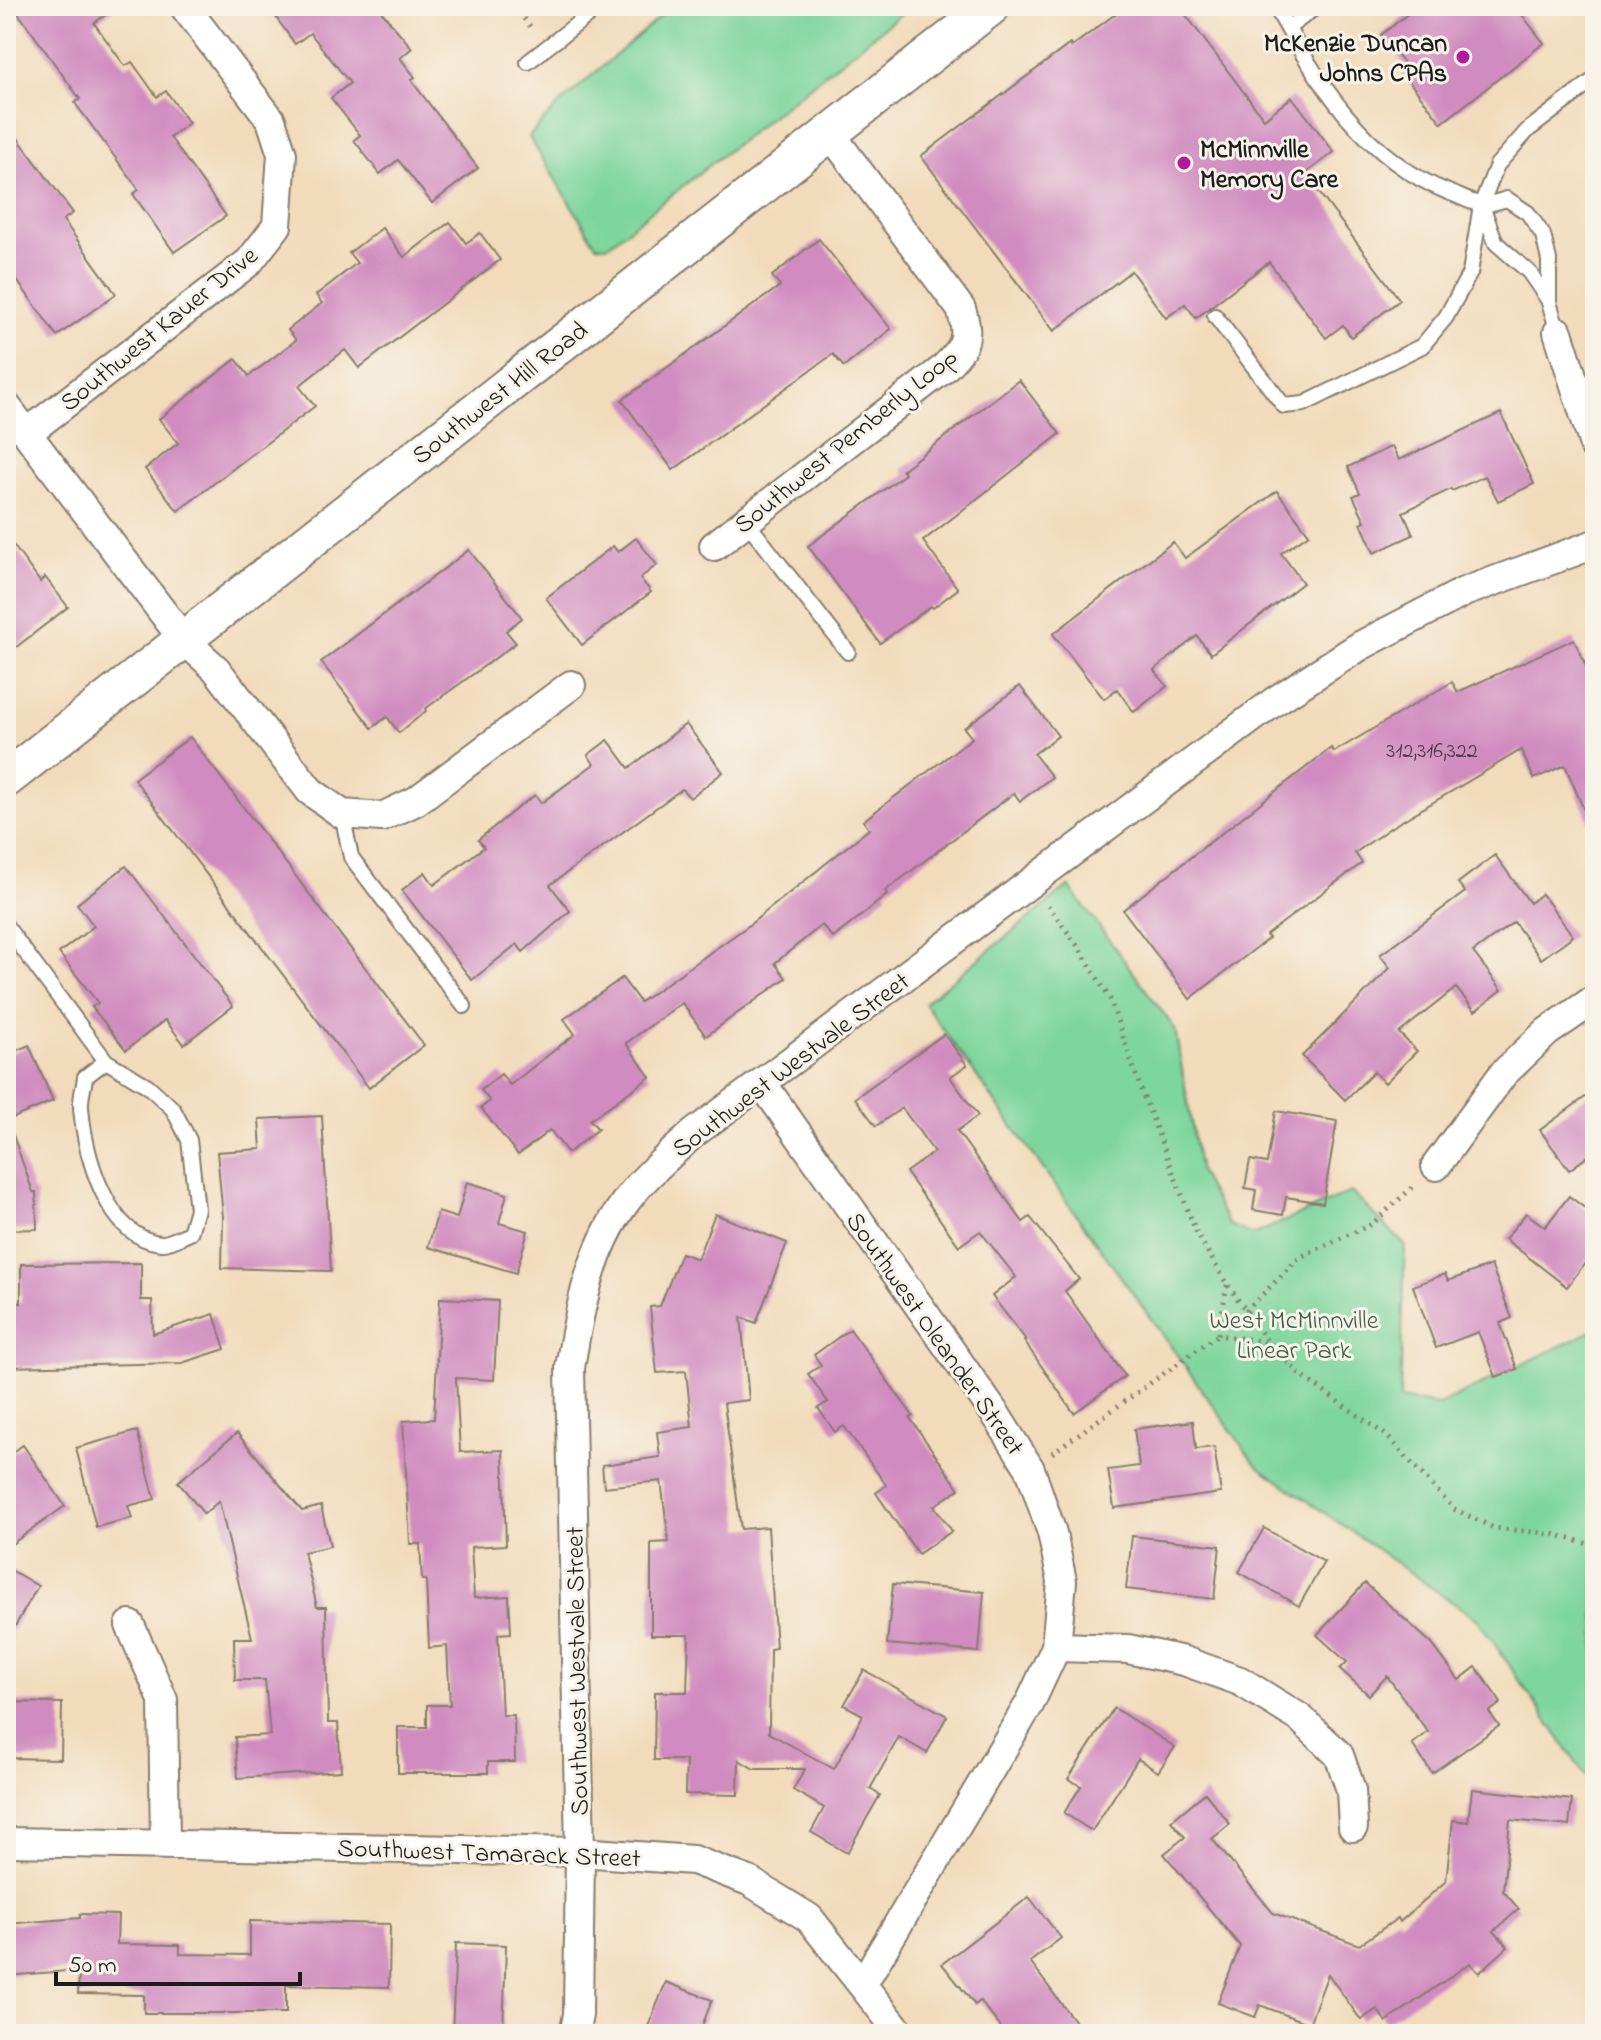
<svg xmlns="http://www.w3.org/2000/svg" width="1601" height="2040" viewBox="0 0 1601 2040" font-family="'Indie Flower',sans-serif">
<style>
.green{fill:#7dd69b;stroke:#4c795c;stroke-width:2}
.building{fill:#d08bc0}
.lines{fill:none;stroke-linecap:round;stroke-linejoin:round}
.service-casing{stroke:#877c6c;stroke-width:18}
.minor-casing{stroke:#877c6c;stroke-width:32}
.tertiary-casing{stroke:#877c6c;stroke-width:40}
.path{stroke:#877c6c;stroke-width:5;stroke-dasharray:2 6;stroke-linecap:butt}
.service{stroke:#fff;stroke-width:14}
.minor{stroke:#fff;stroke-width:28}
.tertiary{stroke:#fff;stroke-width:36}
.poi-dot{fill:#b5179e;stroke:#f7f3e8;stroke-width:3}
.labels{text-anchor:middle;stroke-width:6;stroke-linejoin:round;paint-order:stroke}
.number-label{font-size:22px;fill:#493845}
.poi-label{font-size:26px;font-weight:bold;fill:#1c1c1c;stroke:#f7f3e8;text-anchor:end}
.street-label{font-size:26px;fill:#1c1c1c;stroke:#f7f3e8}
.park-label{font-size:26px;fill:#3e5d48;stroke:#f7f3e8}
</style>
<rect width="100%" height="100%" fill="#f7f3e8"/>
<filter id="ink" filterUnits="userSpaceOnUse"><feTurbulence type="fractalNoise" baseFrequency=".0125" numOctaves="2"/><feDisplacementMap in="SourceGraphic" scale="16" xChannelSelector="R" yChannelSelector="G"/><feConvolveMatrix kernelMatrix="1 2 1 2 8 2 1 2 1" color-interpolation-filters="sRGB"/></filter>
<filter id="wash" filterUnits="userSpaceOnUse"><feTurbulence type="fractalNoise" baseFrequency=".006" numOctaves="4" result="noise"/><feDisplacementMap in="SourceGraphic" scale="32" xChannelSelector="R" yChannelSelector="G"/><feGaussianBlur stdDeviation="1.8" result="paint"/><feColorMatrix in="noise" values="0 0 0 0 0 0 0 0 0 0 0 0 0 0 0 0 0 1.4 0 .05"/><feComposite in="paint" operator="in"/></filter>
<g filter="url(#wash)">
<rect width="100%" height="100%" fill="#f2dbbb"/>
<!-- green -->
<g class="green">
<path d="M671,6H911L607,246L596,245L529,137C570,88 625,51 671,6Z"/>
<polygon points="1069,886 1175,1029 1200,1173 1229,1225 1253,1235 1351,1192 1405,1245 1400,1399 1439,1405 1595,1329 1595,1790 1478,1620 1256,1465 924,1003"/>
</g>
<g id="blocks">
<!-- building -->
<g class="building">
<polygon points="13,6 118,6 94,23 125,66 132,62 157,97 166,91 189,123 170,137 226,216 174,252 133,194 139,190 75,103 80,99"/>
<polygon points="268,6 377,6 412,48 400,58 415,77 411,80 478,168 432,203 398,160 380,174 354,140 360,135 331,98 350,83 310,33 295,44"/>
<polygon points="1126,6 1179,6 1264,119 1292,97 1334,152 1305,174 1400,300 1351,337 1343,325 1326,338 1269,262 1196,318 1185,304 1166,318 1131,271 1054,331 921,156 1070,44 1071,47"/>
<polygon points="1418,6 1515,6 1544,43 1442,123 1403,74 1409,70 1381,35"/>
<polygon points="6,122 73,213 63,220 116,294 57,336 6,265"/>
<polygon points="450,222 466,243 480,233 500,260 359,368 345,350 299,386 315,406 178,511 145,469 178,443 159,419 236,359 249,376 296,340 288,330 322,303 316,295 357,263 349,253 382,228 404,257"/>
<polygon points="819,239 891,329 844,367 833,354 673,470 622,400 780,286 772,276"/>
<polygon points="1019,380 1060,434 923,541 958,589 933,608 931,606 880,643 808,546 905,474 902,470"/>
<polygon points="1501,413 1534,484 1498,501 1485,476 1452,491 1451,489 1403,512 1413,535 1374,553 1361,523 1365,521 1353,496 1360,493 1348,467 1392,446 1399,460"/>
<polygon points="1277,491 1309,534 1281,553 1303,583 1211,654 1197,636 1154,670 1167,686 1134,712 1117,689 1104,699 1053,634 1173,542 1185,558"/>
<polygon points="6,535 40,582 45,577 68,607 6,655"/>
<polygon points="636,538 657,565 640,578 651,592 582,645 546,598 613,546 618,552"/>
<polygon points="469,550 522,618 506,631 516,643 425,709 426,711 399,733 387,717 372,728 321,662"/>
<polygon points="1574,639 1595,686 1595,836 1565,765 1534,779 1521,750 1390,828 1355,853 1362,863 1266,935 1269,938 1190,999 1123,910 1331,748 1334,752 1452,682 1458,692"/>
<polygon points="1020,686 1058,736 1034,754 1052,777 1020,801 1014,793 885,891 888,894 833,938 822,925 775,963 786,978 706,1036 682,1003 626,1043 650,1077 590,1120 598,1129 568,1153 550,1130 518,1155 481,1108 490,1101 481,1090 501,1074 510,1085 575,1034 564,1019 622,978 640,1002 748,926 869,829 863,821 972,738 964,728"/>
<polygon points="686,724 723,772 690,798 682,789 550,885 570,911 523,952 517,944 472,980 402,890 425,872 434,885 484,847 478,840 516,809 535,795 541,803 594,764 588,755 608,740 629,768"/>
<polygon points="190,737 424,1045 369,1088 134,779"/>
<polygon points="1495,855 1530,903 1542,894 1573,936 1541,959 1514,922 1473,952 1502,990 1475,1011 1456,988 1399,1033 1417,1051 1385,1083 1374,1072 1345,1100 1302,1056 1390,968 1380,955 1465,892 1458,883"/>
<polygon points="126,866 233,1006 184,1044 165,1020 126,1050 92,1007 98,1003 59,953 94,926 77,904"/>
<polygon points="944,1034 967,1065 950,1077 978,1116 957,1131 1023,1222 1030,1217 1079,1279 1065,1291 1125,1376 1074,1413 1024,1341 1026,1340 992,1296 1016,1277 980,1231 959,1246 906,1172 934,1152 902,1108 876,1126 855,1098"/>
<polygon points="29,1045 53,1101 6,1121 6,1055"/>
<polygon points="1595,1090 1595,1151 1569,1170 1540,1130"/>
<polygon points="1276,1111 1337,1121 1323,1203 1286,1197 1283,1215 1253,1210 1256,1190 1245,1188 1250,1160 1267,1163"/>
<polygon points="322,1116 331,1271 222,1268 223,1217 217,1152 261,1149 259,1119"/>
<polygon points="10,1127 33,1192 36,1192 37,1229 6,1230 6,1128"/>
<polygon points="467,1182 507,1194 499,1223 528,1231 516,1273 428,1247 438,1212 457,1218"/>
<polygon points="1569,1196 1595,1216 1595,1250 1567,1287 1505,1239 1526,1213 1545,1227"/>
<polygon points="715,1214 787,1243 756,1323 741,1317 749,1400 724,1403 741,1529 768,1527 776,1648 770,1649 769,1733 834,1769 863,1715 844,1705 864,1670 947,1716 927,1753 899,1737 870,1789 880,1795 847,1853 811,1832 824,1808 793,1790 805,1769 754,1769 739,1760 738,1795 685,1794 686,1760 654,1760 655,1692 687,1692 689,1635 651,1635 651,1543 669,1542 661,1481 604,1487 602,1465 660,1457 657,1432 692,1427 686,1371 657,1373 650,1307 660,1306 681,1253 697,1259"/>
<polygon points="141,1263 141,1300 152,1300 153,1334 214,1314 225,1349 182,1363 6,1367 6,1303 21,1303 21,1264"/>
<polygon points="1491,1265 1512,1318 1500,1323 1517,1369 1496,1377 1478,1332 1436,1348 1413,1286 1445,1274 1448,1281"/>
<polygon points="440,1298 498,1301 494,1380 456,1378 460,1452 503,1450 506,1545 471,1547 474,1598 509,1596 511,1633 498,1634 502,1715 514,1715 515,1762 488,1762 488,1773 398,1773 398,1727 427,1727 427,1705 450,1705 447,1646 429,1648 426,1580 422,1580 420,1544 410,1544 403,1421 434,1419"/>
<polygon points="850,1329 913,1416 910,1418 959,1489 934,1506 952,1531 918,1554 876,1493 886,1485 844,1426 835,1432 818,1408 828,1402 808,1374 821,1365 814,1355"/>
<polygon points="1193,1421 1196,1449 1214,1447 1221,1493 1114,1508 1108,1470 1139,1466 1134,1429"/>
<polygon points="137,1431 155,1499 128,1506 132,1518 96,1527 76,1448"/>
<polygon points="237,1433 302,1511 321,1506 330,1546 304,1552 317,1607 326,1607 328,1723 338,1723 341,1771 238,1778 235,1737 270,1735 265,1680 235,1680 234,1638 252,1638 219,1501 204,1514 178,1482"/>
<polygon points="23,1445 65,1506 6,1548 6,1457"/>
<polygon points="1264,1528 1324,1562 1299,1606 1239,1572"/>
<polygon points="1132,1536 1220,1546 1214,1599 1126,1589"/>
<polygon points="6,1567 38,1586 6,1642"/>
<polygon points="1365,1583 1432,1644 1459,1680 1476,1667 1501,1703 1489,1712 1499,1726 1432,1773 1412,1744 1428,1732 1387,1676 1369,1695 1340,1669 1347,1662 1317,1635"/>
<polygon points="893,1584 984,1592 979,1652 887,1644"/>
<polygon points="6,1702 62,1703 61,1759 6,1758"/>
<polygon points="1114,1708 1175,1747 1158,1772 1138,1759 1092,1831 1064,1813 1081,1786 1068,1779"/>
<polygon points="1472,1789 1572,1800 1569,1826 1510,1820 1503,1891 1519,1909 1494,1931 1508,1947 1479,1973 1470,1963 1386,2022 1377,2009 1361,2020 1328,1974 1309,2024 1260,2005 1255,2017 1218,2003 1240,1946 1164,1854 1185,1837 1171,1821 1205,1793 1230,1824 1212,1839 1273,1913 1359,1945 1398,1918 1400,1922 1446,1881 1453,1820 1468,1822"/>
<polygon points="1029,1897 1061,1938 1030,1962 1084,2034 1006,2034 980,2001 975,2005 942,1964"/>
<polygon points="80,1914 118,1915 117,1944 180,1945 180,1954 250,1955 250,1921 390,1924 389,1987 286,1985 286,2013 144,2013 144,1995 78,1994 79,1970 6,1976 6,1924 80,1918"/>
<polygon points="456,1943 506,1945 503,2034 452,2034"/>
<polygon points="666,1982 712,2000 699,2034 645,2034"/>
</g>
</g>
</g>
<g filter="url(#ink)">
<use href="#blocks" fill-opacity="0" stroke="#877c6c" stroke-width="2"/>
<g class="lines">
<!-- service casing -->
<g class="service-casing">
<g id="service">
<path d="M1275,6C1317,81 1364,159 1448,192C1458,195 1472,204 1482,204C1490,205 1499,201 1507,199L1528,213L1543,235L1549,260V302L1558,332"/>
<polyline points="1592,6 1595,10"/>
<polyline points="1288,28 1317,6"/>
<polyline points="528,62 600,6"/>
<polyline points="1482,206 1496,243 1529,272 1549,301"/>
<polyline points="1215,316 1284,406 1304,404 1422,346 1446,317 1470,273 1481,205 1497,165 1528,130 1595,79"/>
<polyline points="746,521 848,652"/>
<polyline points="342,814 351,857 464,1006"/>
<path d="M6,926L106,1061L148,1086L173,1109L189,1140L197,1209L190,1233C182,1236 169,1244 161,1243C106,1238 85,1153 81,1108C80,1098 84,1087 85,1077L106,1061"/>
</g>
</g>
<!-- minor casing -->
<g class="minor-casing">
<g id="minor">
<polyline points="1558,332 1595,448"/>
<polyline points="6,406 183,639 216,669 310,791 342,814 382,817 416,801 571,685"/>
<polyline points="27,433 249,262 277,226 282,154 271,120 184,6"/>
<path d="M714,546L943,369C964,348 971,339 961,309L830,133"/>
<polyline points="762,1083 996,1415 1030,1469 1052,1533 1062,1581 1056,1647 1030,1703 863,1983"/>
<polyline points="1436,1166 1503,1074 1547,1032 1595,999"/>
<polyline points="130,1625 163,1700 165,1844"/>
<polyline points="1056,1647 1128,1649 1184,1661 1240,1681 1300,1718 1339,1755 1351,1790 1353,1827"/>
<polyline points="6,1842 580,1852 693,1860 749,1881 809,1918 901,2034"/>
<path d="M574,2034L578,2015L580,1852L570,1368C579,1311 590,1252 624,1204C643,1177 670,1155 694,1133L1275,701L1360,646L1464,592L1595,544"/>
</g>
</g>
<!-- tertiary casing -->
<g class="tertiary-casing">
<polyline id="tertiary" points="6,779 992,6"/>
</g>
<!-- path -->
<g class="path">
<polyline points="514,6 533,30"/>
<polyline points="1048,905 1080,949 1110,999 1140,1087 1197,1234 1227,1284 1268,1342 1299,1374 1387,1436 1454,1509 1494,1528 1553,1534 1595,1546"/>
<polyline points="1227,1285 1218,1335 1268,1342"/>
<polyline points="1246,1311 1300,1257 1372,1224 1414,1186"/>
<polyline points="1052,1453 1218,1335"/>
</g>
<!-- service -->
<use href="#service" class="service"/>
<!-- minor -->
<use href="#minor" class="minor"/>
<!-- tertiary -->
<use href="#tertiary" class="tertiary"/>
</g>
</g>
<!-- markers -->
<g class="poi-dot">
<circle cx="1463" cy="57" r="8"/>
<circle cx="1184" cy="163" r="8"/>
</g>
<g class="labels">
<!-- number labels -->
<g class="number-label">
<text x="1432" y="757">312,316,322</text>
</g>
<!-- poi labels -->
<g class="poi-label">
<text x="1447" y="51">McKenzie Duncan<tspan x="1447" dy="30">Johns CPAs</tspan></text>
<text x="1200" y="157" text-anchor="start">McMinnville<tspan x="1200" dy="30">Memory Care</tspan></text>
</g>
<!-- street labels -->
<g class="street-label">
<text transform="translate(158 328) rotate(-39)" y="9">Southwest Kauer Drive</text>
<text transform="translate(499 392) rotate(-38)" y="9">Southwest Hill Road</text>
<text transform="translate(845 440) rotate(-39)" y="9">Southwest Pemberly Loop</text>
<text transform="translate(790 1064) rotate(-37)" y="9">Southwest Westvale Street</text>
<text transform="translate(936 1333) rotate(55)" y="9">Southwest Oleander Street</text>
<text transform="translate(576 1671) rotate(-91)" y="9">Southwest Westvale Street</text>
<text transform="translate(489 1852) rotate(2)" y="9">Southwest Tamarack Street</text>
</g>
<!-- park labels -->
<g class="park-label">
<text x="1294" y="1328">West McMinnville<tspan x="1294" dy="30">Linear Park</tspan></text>
</g>
</g>
<!-- margin -->
<rect width="1601" height="2040" fill="none" stroke="#f7f3e8" stroke-width="32"/>
<!-- scale -->
<path d="M56 1972v12h244v-12" fill="none" stroke="#1c1c1c" stroke-width="4"/>
<text x="68" y="1972" font-size="24" fill="#1c1c1c" stroke="#f7f3e8" stroke-width="6" paint-order="stroke">50 m</text>
</svg>
